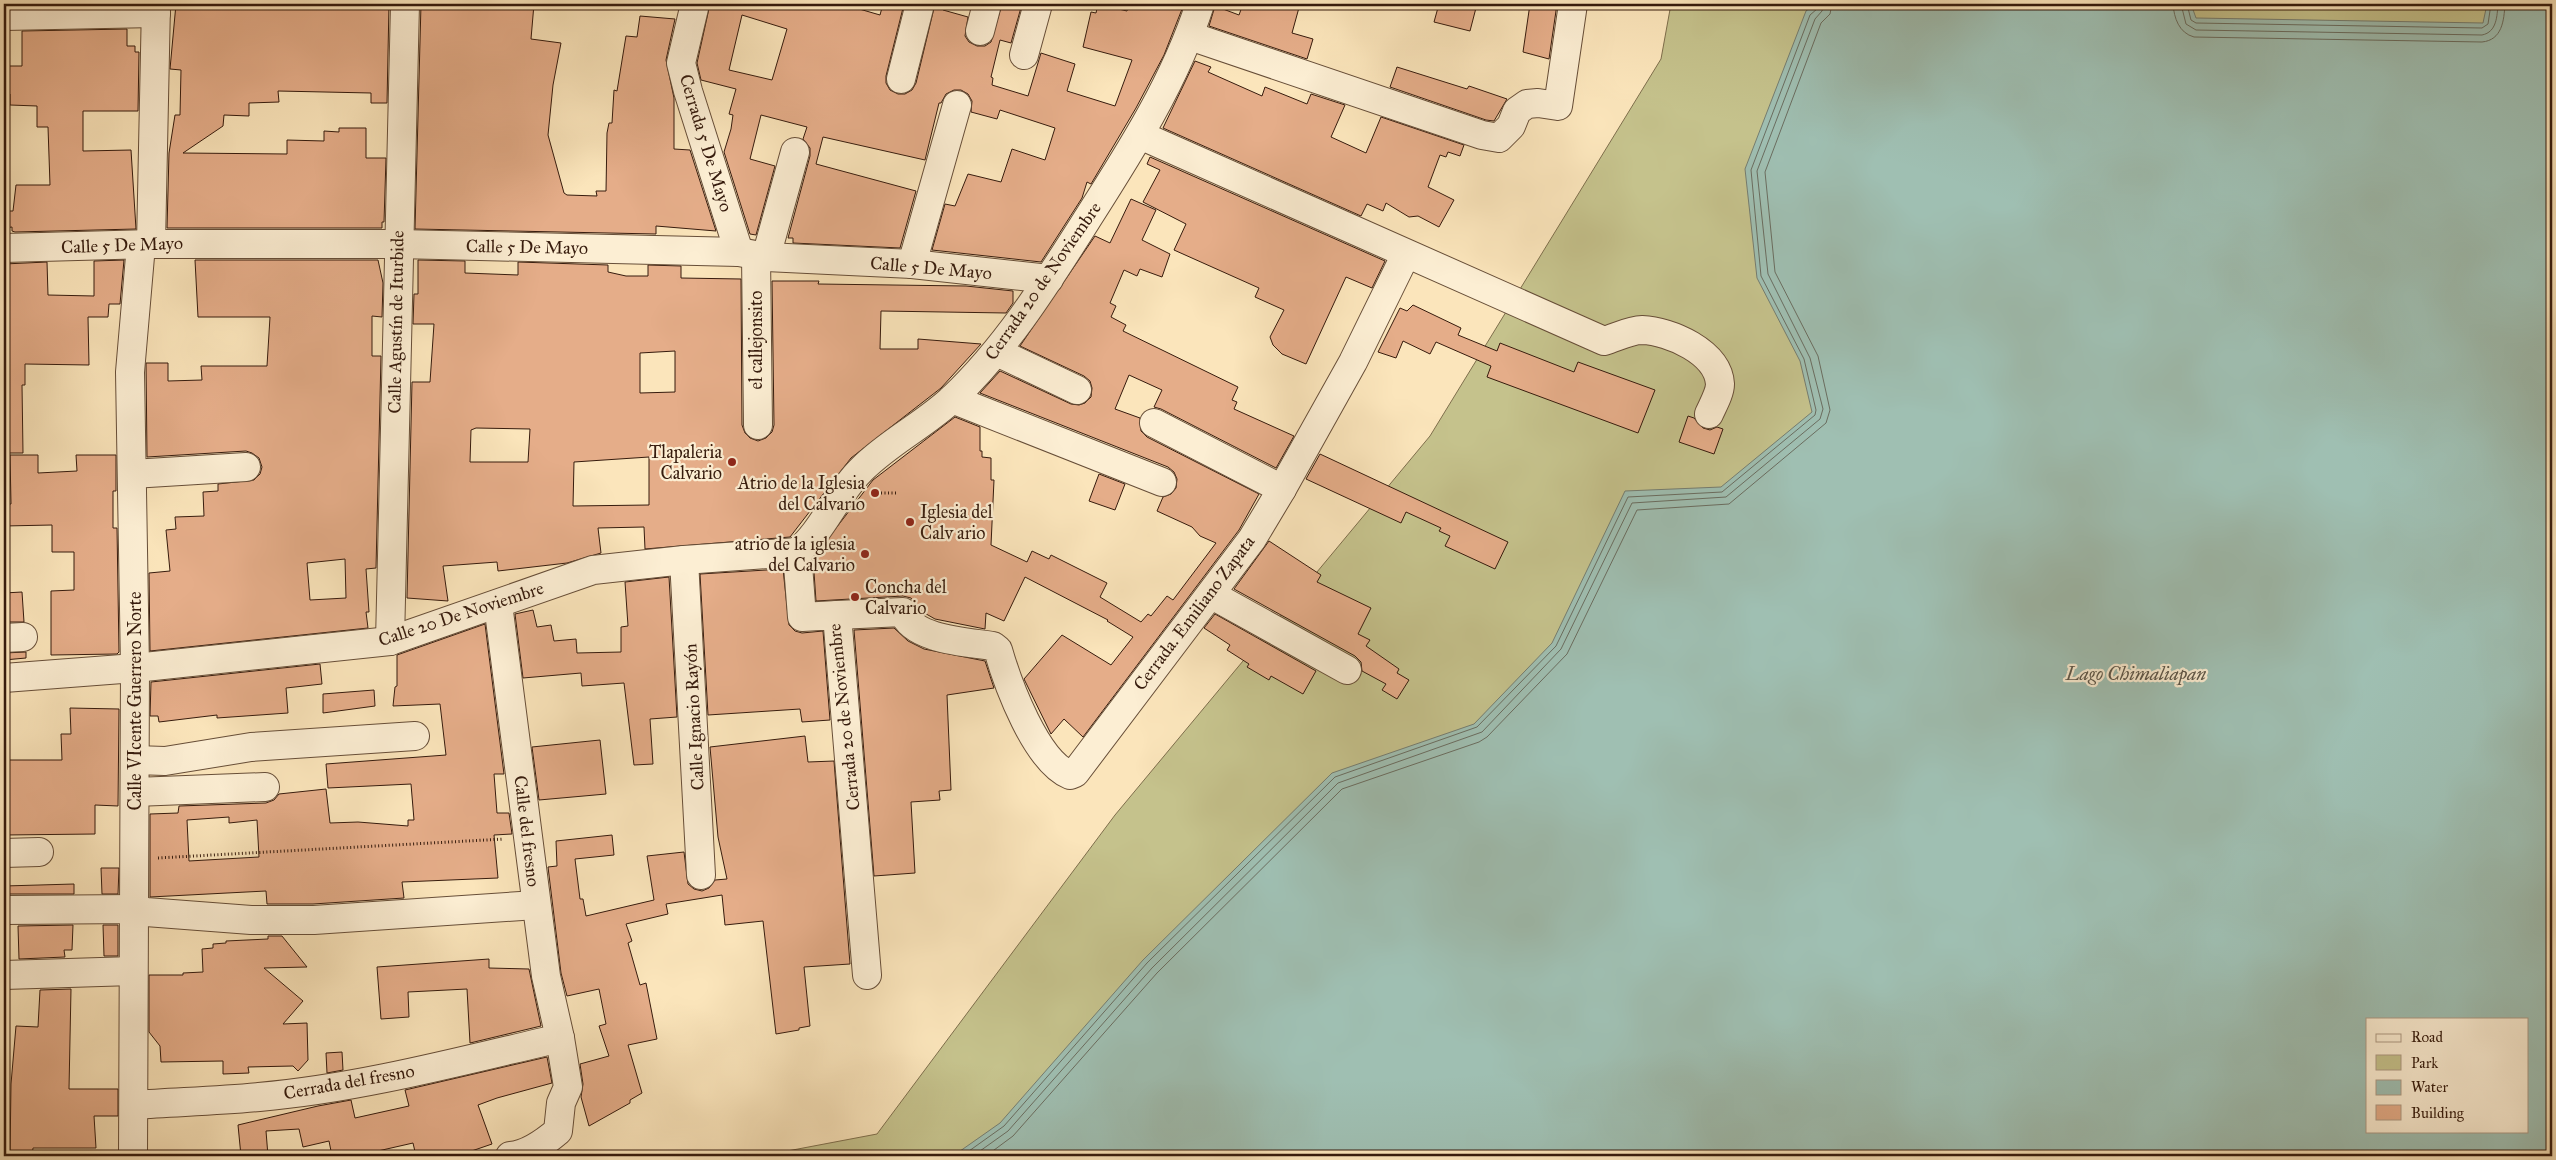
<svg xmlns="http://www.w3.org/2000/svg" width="2556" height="1160" viewBox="0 0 2556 1160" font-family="'IM FELL Great Primer',serif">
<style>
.green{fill:#c5c28c;stroke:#7e6e4c;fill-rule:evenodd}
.water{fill:#9fbfb2;stroke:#757d70;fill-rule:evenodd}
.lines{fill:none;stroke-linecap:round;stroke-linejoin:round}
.shore{stroke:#6a6d60;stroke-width:1}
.building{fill:#e5ad89;stroke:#361b0d;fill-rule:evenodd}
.minor-casing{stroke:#674e38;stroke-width:30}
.path{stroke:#361b0d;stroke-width:3;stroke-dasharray:1 2.5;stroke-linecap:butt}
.minor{stroke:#fceed3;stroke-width:28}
.poi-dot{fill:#8f2418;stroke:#fceed3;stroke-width:2}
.labels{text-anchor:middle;stroke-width:4.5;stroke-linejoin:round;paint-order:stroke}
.street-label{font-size:18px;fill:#361b0d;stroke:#fceed3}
.poi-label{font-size:18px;fill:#361b0d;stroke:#fceed3;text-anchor:end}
.water-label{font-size:19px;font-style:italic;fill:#5b5447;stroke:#fceed3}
</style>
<rect width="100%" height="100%" fill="#fbe5bb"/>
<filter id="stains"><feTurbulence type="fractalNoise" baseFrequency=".004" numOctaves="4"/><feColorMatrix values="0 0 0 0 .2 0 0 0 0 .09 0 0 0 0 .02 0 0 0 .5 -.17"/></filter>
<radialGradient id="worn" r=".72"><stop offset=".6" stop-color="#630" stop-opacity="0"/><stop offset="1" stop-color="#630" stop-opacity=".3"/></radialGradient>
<!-- green -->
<path class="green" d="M1671,4H2552V1156H761L877,1134L1115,815L1430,436L1661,59ZM2367,1019H2527V1131H2367Z"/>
<!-- water -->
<path class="water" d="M1815,4H2191L2196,18L2483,23L2487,4H2552V1156H953L1000,1123L1143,960L1332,773L1474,724L1552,643L1625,491L1721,487L1812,412L1800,361L1757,278L1745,169L1806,11ZM2367,1019H2527V1131H2367Z"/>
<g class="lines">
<!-- shore -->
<g class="shore">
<path d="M2173,4C2174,18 2179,33 2194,37L2482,42C2502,40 2504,21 2505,4"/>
<path d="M2181,4L2186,24L2196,30L2482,35C2497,32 2497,16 2498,4"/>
<polyline points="2187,4 2191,20 2196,23 2482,28 2488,24 2491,4"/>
<polyline points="962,1156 1004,1126 1147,963 1335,777 1477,727 1556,646 1628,497 1722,492 1815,415 1816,410 1804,359 1761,276 1751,170 1810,15 1817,9 1818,4"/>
<polyline points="973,1156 1008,1131 1152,968 1338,783 1482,732 1561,649 1632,503 1726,497 1820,419 1823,409 1810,358 1768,274 1757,171 1815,19 1822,11 1824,4"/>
<polyline points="986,1156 1013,1136 1157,973 1342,789 1479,742 1487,737 1567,654 1637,510 1729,504 1826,423 1830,410 1818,356 1775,272 1765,172 1821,23 1830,14 1832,4"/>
</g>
</g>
<!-- building -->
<g class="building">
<polygon points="176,4 389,4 387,103 371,103 371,93 278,91 279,102 249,103 249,116 224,115 223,126 183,153 287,154 287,140 324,141 324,131 339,132 339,128 366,128 366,158 386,158 384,222 382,222 382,228 167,228 169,153 175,115 180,115 181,70 170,69"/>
<polygon points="421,4 534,4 531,39 561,43 553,85 548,135 564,193 567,195 597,196 596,191 606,191 607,133 609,123 612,123 614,90 617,91 626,36 637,37 640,16 675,19 666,60 674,98 674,149 690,150 716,231 656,226 656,234 415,229"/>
<path d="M710,4H842L880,15L883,4H904L886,76V83L890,90L898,94H905L912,90L916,83L935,4H944L943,10L968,17L965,36L969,42L977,46H985L991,42L1002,4H1022L1011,43L1000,40L991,77L993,78L992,85L1028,96L1041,53L1075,64L1067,91L1115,106L1132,60L1083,47L1091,12L1096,13L1098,4L1127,11L1129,4H1184L1164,55L1136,108L1091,184L1087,182L1082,198L1041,262L932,250L945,204L955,206L968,174L1001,182L1012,149L1045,160L1055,128L1000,110L997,119L971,112L972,101L968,94L961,90H954L946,94L941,103H939L925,160L823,137L816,164L916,191L900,248L793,243V238H788L810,156V148L803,139L807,127L761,115L750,159L775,166L756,235L750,234L724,152L731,129L733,115L729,114L736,89L701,80L697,63ZM742,15L787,29L772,80L729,70Z"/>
<polygon points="1243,4 1300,4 1292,33 1313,39 1307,59 1209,26 1215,6 1239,15"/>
<polygon points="1439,4 1477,4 1470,31 1434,22"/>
<polygon points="1530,4 1557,4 1549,59 1523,52"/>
<polygon points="127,29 127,46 135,46 135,52 139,52 138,111 83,111 83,151 131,150 136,229 15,232 12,231 12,227 4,228 4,211 13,211 16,185 50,185 48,127 37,127 37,106 10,105 10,94 4,94 4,66 22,66 22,31"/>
<polygon points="1195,61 1211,67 1208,72 1262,96 1265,87 1307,104 1311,94 1345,105 1331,137 1366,153 1381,117 1464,145 1460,156 1448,152 1446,157 1440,155 1428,187 1454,200 1439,227 1418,216 1409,217 1386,203 1383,211 1367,204 1361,216 1163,128"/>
<polygon points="1397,67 1467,89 1469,86 1507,99 1494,121 1486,120 1390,87"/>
<polygon points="1150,157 1385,261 1372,288 1346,277 1306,364 1282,354 1273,345 1270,337 1284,310 1255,297 1259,288 1174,250 1186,224 1143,202 1160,170 1147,164"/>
<polygon points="1131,199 1156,210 1142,240 1170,254 1162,277 1140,269 1137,276 1124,270 1110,303 1116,306 1111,317 1126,325 1123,331 1238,387 1232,400 1237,402 1234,409 1294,436 1276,468 1161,409 1154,407 1162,390 1129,375 1115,409 1140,418 1141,431 1147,437 1259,494 1239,530 1083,737 1064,719 1051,734 1024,679 1062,635 1111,665 1133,637 1107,621 1108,620 1025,577 1004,621 986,613 985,629 935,619 921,611 911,598 903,596 816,601 813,558 873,480 955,417 980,427 980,451 982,451 982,457 991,458 991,480 994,480 991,545 1027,562 1032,551 1049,559 1051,555 1107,583 1100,597 1141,622 1148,614 1151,616 1167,596 1173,600 1216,543 1200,536 1192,527 1157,511 1163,497 1171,494 1176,488 1177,479 1174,472 1168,467 980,393 1000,371 1071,404 1079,405 1085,403 1091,397 1092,388 1090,381 1084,376 1020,346 1095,236 1110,243"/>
<polygon points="124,260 120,304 109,304 108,317 88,317 89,365 25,364 25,385 22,385 23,453 4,453 4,264 47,262 48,295 94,296 94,261"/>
<path d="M195,260H378L383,283L382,317L372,316V356H381L376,568L366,569L369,612H366L368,628L150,651L149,573L170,571L166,530L176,529L175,517L204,516L203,492L218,491V484L254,480L260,474L262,467L259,458L252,453L246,451L147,457L146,363H168V381L202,380L201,366H267L270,317H198ZM345,559L346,598L310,600L307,563Z"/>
<path d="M418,260L465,261V273L518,275V262L608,265V272L626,276H648V265L681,266V278L741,279L742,425L745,433L750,438L758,441L766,438L772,432L774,425L772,281H819L818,284L966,286L1013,291V303L1006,313L881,311L880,349H918V339L981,344L941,388L851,458L790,537L645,549L644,527L598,528L601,553L567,563L498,571L497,562L443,566L448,601L407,598L412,382H430L434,324H413L414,294H418ZM675,351V392L640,393V353ZM476,428L530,429L528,462H470L471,430ZM649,457V505L573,506L574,462Z"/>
<polygon points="1413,305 1461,328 1458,335 1497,351 1500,343 1574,372 1578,362 1655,390 1638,433 1487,377 1491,366 1436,342 1430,354 1403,341 1396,358 1378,352 1400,308 1407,311"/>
<polygon points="1688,416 1694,418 1703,428 1710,430 1717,427 1723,429 1714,454 1679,442"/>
<polygon points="1320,454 1508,542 1495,569 1445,546 1450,536 1439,531 1441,528 1406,512 1401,523 1306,479"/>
<polygon points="10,455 38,455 38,473 77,471 76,455 116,455 116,491 113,491 113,528 117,528 119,652 117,654 51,655 51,591 74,590 74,552 52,552 52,525 4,526 4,504 11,504"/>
<polygon points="1099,474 1125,484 1115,510 1089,501"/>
<polygon points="1269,541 1321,575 1317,582 1371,608 1358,634 1370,640 1366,646 1399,669 1397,673 1409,680 1397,699 1382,690 1386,684 1362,671 1361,662 1355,656 1234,589"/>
<polygon points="783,569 789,625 795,631 802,633 823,631 830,720 802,722 800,709 708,715 700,574"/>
<polygon points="669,577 677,717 650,719 653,764 634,765 624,683 582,686 581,673 523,678 515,614 533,610 537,627 551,625 554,641 576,639 577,653 621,652 621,627 628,626 625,582"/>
<polygon points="22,592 24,622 4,622 4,593"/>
<polygon points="1215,614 1316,671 1303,694 1271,676 1269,680 1247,667 1249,664 1227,650 1230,645 1204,628"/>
<path d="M485,624L504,774H494L497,813H509L512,834L494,835L498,878L402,882L404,898L313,904H267L266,891L150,897V814L178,813L179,806L266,803L274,800L279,794L326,789L330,823L358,822L408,826V820H414L411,784L328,788L326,764L446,755L440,704L393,706L395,687L397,686V655ZM229,817V823L257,820L259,857L189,861L187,820Z"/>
<polygon points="894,628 908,641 924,649 985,661 994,688 947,695 951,790 939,791 940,800 911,802 915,873 874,876 854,630"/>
<polygon points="26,652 26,658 4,660 4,653"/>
<polygon points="320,664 322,684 286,688 288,713 217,718 217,715 159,722 158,716 150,716 151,682"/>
<polygon points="374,690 375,706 323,713 323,694"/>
<polygon points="70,708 119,709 118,806 95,805 95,834 4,835 4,760 62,760 61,734 71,734"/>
<polygon points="805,736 808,762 834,761 850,964 804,967 810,1026 799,1028 799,1030 776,1034 763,921 725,925 722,895 666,904 668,914 626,924 632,941 628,943 640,985 646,983 657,1039 628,1045 642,1093 630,1100 630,1103 589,1126 581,1097 583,1084 580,1064 609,1056 599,1026 606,1024 599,989 567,996 561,973 548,867 557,866 556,841 612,835 614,855 575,859 580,899 583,899 586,916 654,900 647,856 684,852 688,884 694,889 702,891 709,888 715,880 727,879 718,837 710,747"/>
<polygon points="600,740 606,794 539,800 532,747"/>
<polygon points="101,868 119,868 118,894 102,894"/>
<polygon points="74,884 74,894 4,894 4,886"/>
<polygon points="73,925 72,950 64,950 65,957 19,959 18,926"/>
<polygon points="103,925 118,925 118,956 104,956"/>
<polygon points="268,936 282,936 307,967 264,968 303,1001 283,1024 307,1023 308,1060 298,1071 293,1066 248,1067 249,1073 223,1074 223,1061 161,1062 160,1046 149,1032 149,975 183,975 183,973 203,972 202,949 213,948 213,944 226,943 226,941 268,939"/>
<polygon points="489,959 489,968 529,969 541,1026 470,1043 467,989 408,992 409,1017 381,1019 377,967"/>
<polygon points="71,989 69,1089 118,1089 118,1116 94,1116 96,1148 33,1148 32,1156 10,1156 11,1084 16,1026 38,1027 40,990"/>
<polygon points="342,1052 343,1070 327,1073 326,1053"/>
<polygon points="547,1057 552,1083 497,1098 478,1105 492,1144 457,1156 416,1156 413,1143 356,1156 332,1156 329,1141 303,1147 299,1129 266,1131 268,1156 241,1156 238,1125 318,1106 351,1100 355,1118 409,1106 405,1090"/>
</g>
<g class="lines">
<!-- minor casing -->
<g class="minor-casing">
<g id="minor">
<polyline points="695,4 681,63 688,91 739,252"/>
<polyline points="4,16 156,13"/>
<polyline points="980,31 987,4"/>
<polyline points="1190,36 1482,135 1499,138 1511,126 1517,111 1527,104 1538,103 1558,106 1573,4"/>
<polyline points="1024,55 1038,4"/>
<polyline points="901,79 920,4"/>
<path d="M1140,135L1604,341C1615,338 1630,330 1642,330C1670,331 1718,352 1720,384C1720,393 1713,405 1709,414"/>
<polyline points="151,244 156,4"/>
<polyline points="4,248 151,244 398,244 739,252 766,257 912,264 1049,279"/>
<polyline points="756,255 758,425"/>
<polyline points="766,257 795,152"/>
<polyline points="912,264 957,105"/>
<polyline points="997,352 1077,390"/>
<polyline points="952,399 1162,482"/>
<polyline points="1154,423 1282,489"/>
<polyline points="132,474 246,467"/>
<path d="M797,552C823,531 836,494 862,469C889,442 924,425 952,399C1006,348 1046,284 1086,221C1130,152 1175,82 1200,4"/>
<polyline points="797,552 802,617 837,615 867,975"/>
<polyline points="684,560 701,875"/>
<polyline points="1212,595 1347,670"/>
<path d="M498,604L546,976L560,1038L568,1087L561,1103L558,1131C545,1142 527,1155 510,1156"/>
<path d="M837,615L903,612C913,640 967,642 993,646L998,650C1008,685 1036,761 1070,775L1075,773L1252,539L1282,489L1353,362L1406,254"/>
<polyline points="4,638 23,637"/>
<polyline points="390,641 405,4"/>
<polyline points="4,678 135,668 390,641 593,570 684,560 797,552"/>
<polyline points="135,760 165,761 251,747 415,736"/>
<polyline points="135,792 265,787"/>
<polyline points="4,853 39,852"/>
<polyline points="4,910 136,909 146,912 251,920 314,920 536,905"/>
<polyline points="4,975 133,971"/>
<path d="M135,1105C176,1102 218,1101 259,1097C361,1088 461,1061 560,1038"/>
<polyline points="133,1156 135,668 130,372 141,245"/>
</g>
</g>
<!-- path -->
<g class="path">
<polyline points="874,493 898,493"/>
<polyline points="158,858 504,839"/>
</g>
<!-- minor -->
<use href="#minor" class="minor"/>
</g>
<!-- markers -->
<g class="poi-dot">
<circle cx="732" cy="462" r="5"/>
<circle cx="875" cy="493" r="5"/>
<circle cx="910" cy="522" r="5"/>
<circle cx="865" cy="554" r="5"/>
<circle cx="855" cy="597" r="5"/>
</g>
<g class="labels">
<!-- street labels -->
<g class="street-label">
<text transform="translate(706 143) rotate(73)" y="6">Cerrada 5 De Mayo</text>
<text transform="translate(122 245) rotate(-2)" y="6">Calle 5 De Mayo</text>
<text transform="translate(527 247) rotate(1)" y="6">Calle 5 De Mayo</text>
<text transform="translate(931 268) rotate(5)" y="6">Calle 5 De Mayo</text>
<text transform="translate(1043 281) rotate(-55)" y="6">Cerrada 20 de Noviembre</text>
<text transform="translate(396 322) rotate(-89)" y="6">Calle Agustín de Iturbide</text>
<text transform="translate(756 340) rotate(-90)" y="6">el callejonsito</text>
<text transform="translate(1194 613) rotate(-53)" y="6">Cerrada. Emiliano Zapata</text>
<text transform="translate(461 614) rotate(-18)" y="6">Calle 20 De Noviembre</text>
<text transform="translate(135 701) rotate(-90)" y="6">Calle VIcente Guerrero Norte</text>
<text transform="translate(694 717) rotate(-93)" y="6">Calle Ignacio Rayón</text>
<text transform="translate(844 717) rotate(-96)" y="6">Cerrada 20 de Noviembre</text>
<text transform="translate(527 831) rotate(83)" y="6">Calle del fresno</text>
<text transform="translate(349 1082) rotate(-10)" y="6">Cerrada del fresno</text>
</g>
<!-- poi labels -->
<g class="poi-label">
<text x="722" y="458">Tlapaleria<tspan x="722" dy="21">Calvario</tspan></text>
<text x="865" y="489">Atrio de la Iglesia<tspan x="865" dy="21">del Calvario</tspan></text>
<text x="920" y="518" text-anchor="start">Iglesia del<tspan x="920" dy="21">Calv ario</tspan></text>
<text x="855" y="550">atrio de la iglesia<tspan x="855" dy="21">del Calvario</tspan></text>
<text x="865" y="593" text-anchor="start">Concha del<tspan x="865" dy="21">Calvario</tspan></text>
</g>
<!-- water labels -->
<g class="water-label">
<text x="2136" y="680">Lago Chimaliapan</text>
</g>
</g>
<!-- margin -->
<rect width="2556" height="1160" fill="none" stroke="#fbe5bb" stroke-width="20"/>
<rect x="5" y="5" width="2546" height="1150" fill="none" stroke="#361b0d" stroke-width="2.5"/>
<rect x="10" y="10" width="2536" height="1140" fill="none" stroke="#361b0d"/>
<!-- legend -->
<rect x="2366" y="1018" width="162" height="115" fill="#fceed3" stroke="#ad9a84"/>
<rect x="2376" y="1034" width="25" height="8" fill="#fceed3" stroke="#ad9a84"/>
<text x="2411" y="1042" font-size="15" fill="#361b0d">Road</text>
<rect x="2376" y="1055" width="25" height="15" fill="#c5c28c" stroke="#ad9a84"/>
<text x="2411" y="1068" font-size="15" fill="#361b0d">Park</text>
<rect x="2376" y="1080" width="25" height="15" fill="#9fbfb2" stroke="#ad9a84"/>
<text x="2411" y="1092" font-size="15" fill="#361b0d">Water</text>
<rect x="2376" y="1105" width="25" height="15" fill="#e5ad89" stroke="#ad9a84"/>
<text x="2411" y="1118" font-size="15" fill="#361b0d">Building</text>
<rect width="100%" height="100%" filter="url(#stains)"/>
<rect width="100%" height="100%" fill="url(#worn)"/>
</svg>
